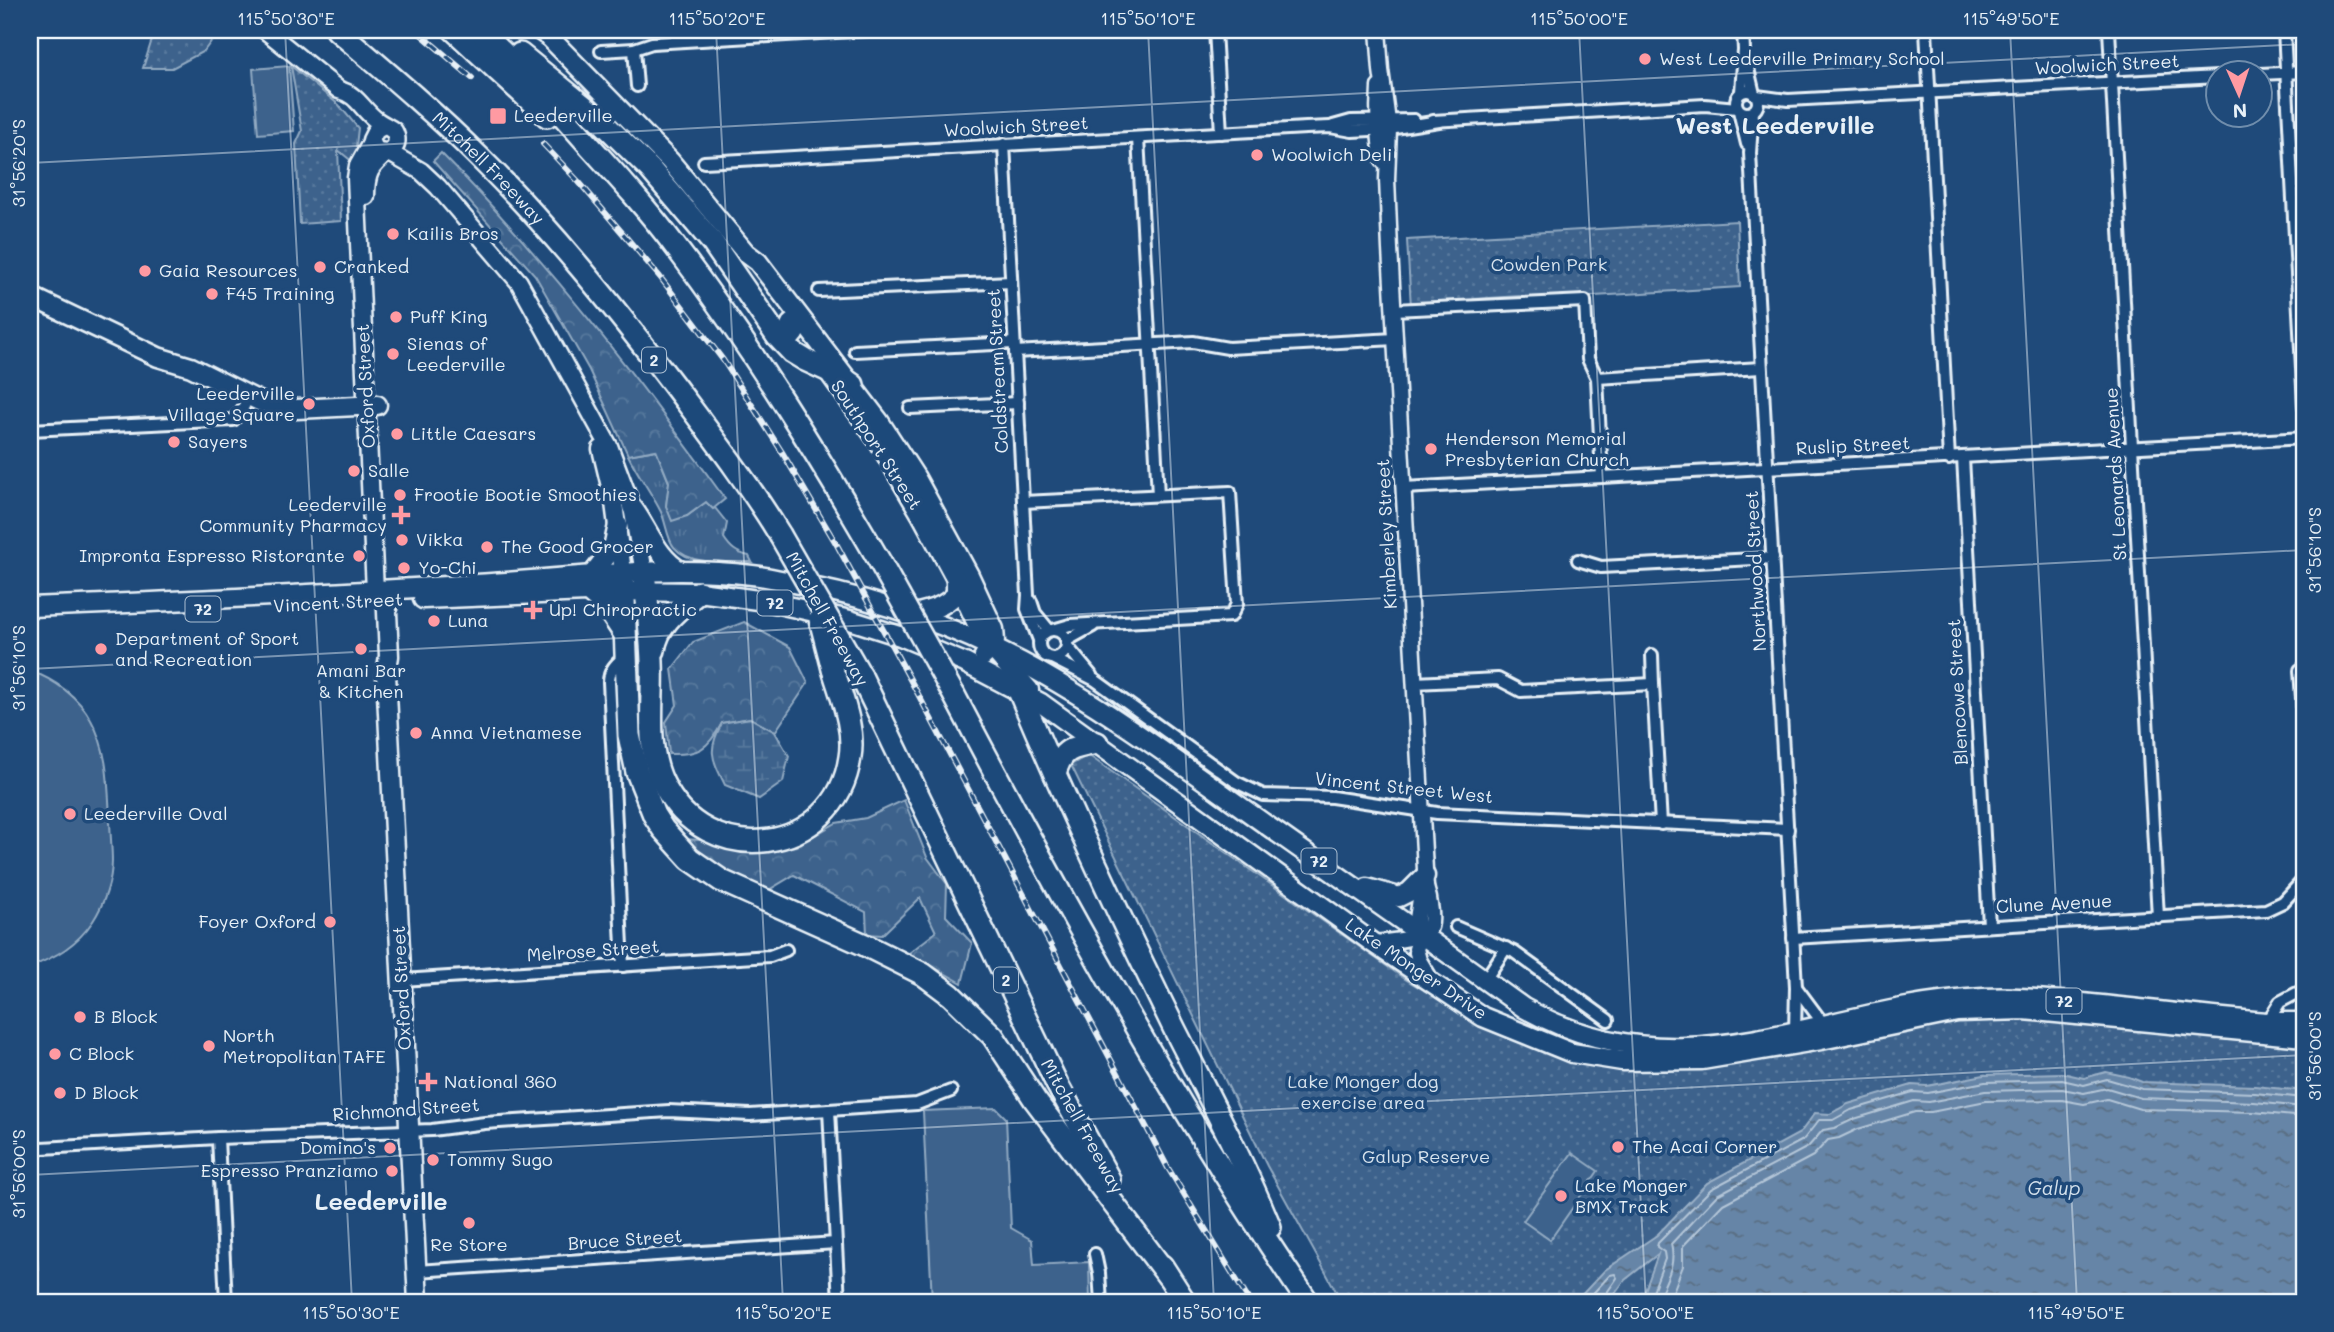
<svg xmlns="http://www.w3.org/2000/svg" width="2334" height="1332" viewBox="0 0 2334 1332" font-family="Mali,sans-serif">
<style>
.grass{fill:url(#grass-tufts);stroke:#92aac2;stroke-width:2}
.forest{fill:url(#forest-crowns);stroke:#92aac2;stroke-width:2}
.wetland{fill:url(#wetland-marsh);stroke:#92aac2;stroke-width:2}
.park{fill:url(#park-dots);stroke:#92aac2;stroke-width:2}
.garden{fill:#3c628c;stroke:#92aac2;stroke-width:2}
.water{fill:url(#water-ripples);stroke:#9ab0c7;stroke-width:2}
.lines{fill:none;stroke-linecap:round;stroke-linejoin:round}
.shore{stroke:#b4c6d8;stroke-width:2}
.minor-casing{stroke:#e8f1f8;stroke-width:16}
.tertiary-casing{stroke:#e8f1f8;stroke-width:19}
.secondary-casing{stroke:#e8f1f8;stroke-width:21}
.primary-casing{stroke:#e8f1f8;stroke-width:23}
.motorway-casing{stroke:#e8f1f8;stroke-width:26}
.minor{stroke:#1f4a7a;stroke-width:10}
.tertiary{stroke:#1f4a7a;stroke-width:14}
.secondary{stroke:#1f4a7a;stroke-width:16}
.primary{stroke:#1f4a7a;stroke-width:18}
.motorway{stroke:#1f4a7a;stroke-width:21}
.rail-casing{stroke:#e8f1f8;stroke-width:6}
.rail{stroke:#1f4a7a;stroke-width:3.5;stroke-dasharray:10;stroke-linecap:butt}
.motorway-bridge-casing{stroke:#e8f1f8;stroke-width:26;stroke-linecap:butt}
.motorway-bridge{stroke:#1f4a7a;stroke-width:21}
.ticks{fill:none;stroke:#e8f1f8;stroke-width:2;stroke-opacity:0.45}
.poi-dot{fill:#ff9aa2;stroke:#1f4a7a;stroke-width:2.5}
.labels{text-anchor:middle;stroke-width:7;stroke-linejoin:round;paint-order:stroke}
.shield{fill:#1f4a7a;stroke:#acbfd2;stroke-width:2}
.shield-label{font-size:16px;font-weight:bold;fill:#e8f1f8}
.poi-label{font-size:18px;fill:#e8f1f8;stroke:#1f4a7a;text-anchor:start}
.street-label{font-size:18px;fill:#e8f1f8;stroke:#1f4a7a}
.park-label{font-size:18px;fill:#d7e3ed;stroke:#1f4a7a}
.water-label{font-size:19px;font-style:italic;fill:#d4e1ec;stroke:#1f4a7a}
.district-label{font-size:24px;font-weight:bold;fill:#e8f1f8;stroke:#1f4a7a}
.neatline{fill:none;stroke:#e8f1f8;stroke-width:2.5}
.ticks-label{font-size:18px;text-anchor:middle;fill:#e8f1f8}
</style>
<defs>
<pattern id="grass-tufts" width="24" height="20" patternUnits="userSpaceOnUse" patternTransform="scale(1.75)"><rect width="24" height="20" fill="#3c628c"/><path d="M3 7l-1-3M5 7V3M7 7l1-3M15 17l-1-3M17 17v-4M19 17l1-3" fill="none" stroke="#58799d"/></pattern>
<pattern id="forest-crowns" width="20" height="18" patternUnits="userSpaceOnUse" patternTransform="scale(1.75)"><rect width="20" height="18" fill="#3c628c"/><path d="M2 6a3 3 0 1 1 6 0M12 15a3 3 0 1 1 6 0" fill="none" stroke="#58799d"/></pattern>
<pattern id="wetland-marsh" width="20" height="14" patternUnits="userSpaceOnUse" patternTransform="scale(1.75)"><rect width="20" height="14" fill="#3c628c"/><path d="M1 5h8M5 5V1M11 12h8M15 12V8" fill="none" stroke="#58799d"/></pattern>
<pattern id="park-dots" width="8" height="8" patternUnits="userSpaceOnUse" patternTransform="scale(1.75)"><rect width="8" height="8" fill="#3c628c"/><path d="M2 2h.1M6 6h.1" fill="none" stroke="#58799d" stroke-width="1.8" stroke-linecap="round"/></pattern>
<pattern id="water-ripples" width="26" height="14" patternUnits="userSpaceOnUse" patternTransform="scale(1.75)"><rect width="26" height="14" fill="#6685a7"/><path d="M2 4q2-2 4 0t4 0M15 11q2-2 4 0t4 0" fill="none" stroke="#596d82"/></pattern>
</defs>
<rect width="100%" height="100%" fill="#1f4a7a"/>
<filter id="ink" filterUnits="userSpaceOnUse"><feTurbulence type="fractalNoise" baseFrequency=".0143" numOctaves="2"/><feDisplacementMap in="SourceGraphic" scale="14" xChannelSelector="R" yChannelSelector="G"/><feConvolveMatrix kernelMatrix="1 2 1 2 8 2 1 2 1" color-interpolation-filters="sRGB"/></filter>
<g filter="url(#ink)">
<!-- grass -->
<path class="grass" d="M656,450L669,482L666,506L687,516L706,502L713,509L715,508L727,523L724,538C731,549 737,553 749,556L752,562C728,561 691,567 674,547C667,539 666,522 661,512C651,492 638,475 628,455Z"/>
<!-- forest -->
<g class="forest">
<path d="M441,153C546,259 638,378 725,499L713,509L706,502L687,516L672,521L666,506L669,482L656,450L628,455L589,370L535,275L433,161Z"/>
<path d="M744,622L790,647L808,683L775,732L750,718L722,723C708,749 699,755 669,754L666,722L677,705L672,669L693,642Z"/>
<polygon points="904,800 927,857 947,884 946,916 972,943 962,983 909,953 936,932 920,898 882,935 867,934 866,912 794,875 767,891 714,867 681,839 701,840 749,853 796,846 836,823 866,818"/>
</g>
<!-- wetland -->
<path class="wetland" d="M750,718L775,732L789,756L783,782L759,799L725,785C712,758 707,751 722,723Z"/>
<!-- park -->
<g class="park">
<polygon points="155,30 218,30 218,32 204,51 172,68 143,68"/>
<polygon points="291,66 339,105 358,128 356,146 362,150 354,163 338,150 341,221 300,224 296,144 302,131"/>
<polygon points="1737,221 1740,287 1529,300 1520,296 1474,299 1469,303 1411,307 1407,240"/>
<polygon points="1088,755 1405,979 1481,1024 1524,1044 1570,1059 1958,1018 2027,1016 2304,1042 2304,1302 1342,1302 1267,1166 1071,765"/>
</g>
<!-- garden -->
<g class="garden">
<polygon points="289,66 294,131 258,134 253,69"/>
<path d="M30,671C54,679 79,697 91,720C108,750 108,784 110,818C110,832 112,847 112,861C112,881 104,904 93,921C77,945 56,957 30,967Z"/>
<polygon points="996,1108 1006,1118 1011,1228 1032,1240 1034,1265 1089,1262 1090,1302 932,1302 923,1111"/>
<polygon points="1572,1153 1598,1171 1550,1240 1523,1221"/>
</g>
<!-- water -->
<polygon class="water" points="2106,1072 2129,1077 2142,1082 2255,1086 2304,1091 2304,1302 1641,1302 1658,1254 1625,1280 1609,1302 1575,1302 1605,1270 1657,1235 1707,1183 1800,1133 1815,1113 1830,1114 1848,1104 1912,1085 1927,1086 1984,1075 2062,1073 2084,1078"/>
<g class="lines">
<!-- shore -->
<g class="shore">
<polyline points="1585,1302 1610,1275 1615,1274 1617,1278 1606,1294 1604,1302"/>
<polyline points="1649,1302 1665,1259 1664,1252 1657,1247 1658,1243 1711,1189 1803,1140 1819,1120 1833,1120 1851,1110 1913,1092 1928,1093 1985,1082 2062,1080 2084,1085 2107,1079 2142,1089 2255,1093 2304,1098"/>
<path d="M1658,1302C1664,1280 1677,1268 1671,1244L1717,1195L1808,1147L1823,1130L1835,1128L1854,1119L1914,1101L1929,1102L1985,1091L2062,1089L2084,1093L2107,1088L2141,1098L2254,1102L2304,1107"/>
<polyline points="1669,1302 1683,1266 1683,1246 1723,1204 1813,1156 1828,1140 1839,1138 1858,1129 1915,1112 1931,1112 1986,1101 2062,1100 2084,1104 2107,1099 2140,1109 2253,1112 2304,1117"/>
</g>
<!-- minor casing -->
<g class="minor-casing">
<g id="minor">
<polyline points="1215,30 1221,133"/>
<polyline points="1926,30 1949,459"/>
<polyline points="2109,30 2158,917"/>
<polyline points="2284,30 2304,406"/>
<polyline points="634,49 637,86"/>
<polyline points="601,51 634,49 652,43 869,30"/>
<polyline points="1746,60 1754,94"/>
<polyline points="2260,74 2304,72"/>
<circle cx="1747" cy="102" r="11"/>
<polyline points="1741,92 1744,50 1743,30"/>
<polyline points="1757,96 1788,100 2218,77"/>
<polyline points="1739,111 1747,144"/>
<polyline points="1753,111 1750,153 1796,987 1795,1032"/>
<polyline points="1433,121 1705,105 1737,108"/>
<polyline points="1333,126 1351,121 1414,120"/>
<polyline points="1138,138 1158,495"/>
<polyline points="1004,144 1028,595 1027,609 1039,640"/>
<polyline points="704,162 1306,128 1330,127 1352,131 1389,129 1439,121"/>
<polyline points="819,291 1011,282"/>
<polyline points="1393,310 1585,301 1588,359 1597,378 1602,477"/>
<polyline points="855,351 1014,343"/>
<polyline points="1015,352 1193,342 1228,348 1395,339"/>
<polyline points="1597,378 1761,368"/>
<polyline points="910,408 1018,403"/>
<polyline points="30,430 233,420 241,412 249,396"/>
<polyline points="1963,458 1989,925"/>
<polyline points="1404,488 2304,438"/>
<polyline points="1023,502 1230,492 1237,604 1231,616 1070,625 1053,630"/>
<polyline points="1578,560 1601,567 1773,558"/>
<polyline points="1031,601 1035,613 1049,630"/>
<circle cx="1053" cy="644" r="14"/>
<polyline points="1066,641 1093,626"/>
<polyline points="1067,646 1091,675"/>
<polyline points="1652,655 1653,684"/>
<polyline points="1052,658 1095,680 1236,782 1263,795 1332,797 1437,813 1788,829"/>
<polyline points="2300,670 2304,728"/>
<polyline points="1415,683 1498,679 1521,691 1653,684 1661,824"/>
<polyline points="1456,927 1514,952 1608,1020"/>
<polyline points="1793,938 2266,910 2283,902 2304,879"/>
<path d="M623,966L609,682C609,669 617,663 626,655"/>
<polyline points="402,980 770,956 786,950"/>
<polyline points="1485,980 1506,948"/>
<polyline points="1796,987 1825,1026"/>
<polyline points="2266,1024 2280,1002 2297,993 2304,995"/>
<polyline points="829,1110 839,1302"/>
<polyline points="218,1138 226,1302"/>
<polyline points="30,1146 42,1148 218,1138 432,1130 485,1123 669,1111 750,1115 829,1110 917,1104 951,1091"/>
<polyline points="1095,1254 1099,1273 1101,1302"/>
<polyline points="30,1258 32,1302"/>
<polyline points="417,1271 836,1243"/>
</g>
</g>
<!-- tertiary casing -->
<g class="tertiary-casing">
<g id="tertiary">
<path d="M1379,87C1377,113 1378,136 1383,161"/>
<polyline points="1426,887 1420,899 1417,919 1421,935 1416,949 1419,960 1431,980"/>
<path d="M1373,943C1385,942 1421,939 1428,931C1435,923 1429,896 1426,887L1390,249L1387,179L1389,129L1381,70L1378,30"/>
</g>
</g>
<!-- secondary casing -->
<g class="secondary-casing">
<g id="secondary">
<path d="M265,30L339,90C358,95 360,107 375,119C381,124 387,126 394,131C402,146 390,157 375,149L371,140L376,130L384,126"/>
<polyline points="371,143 358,166 356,178 375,591"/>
<polyline points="388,152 421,171 438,187 519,282 609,446 632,507 644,572"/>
<path d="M366,196C366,173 370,167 387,153"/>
<polyline points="601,449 614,503 623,572"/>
</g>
</g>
<!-- primary casing -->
<g class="primary-casing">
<g id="primary">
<polyline points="539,30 549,37 670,161 746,253 758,262 879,421 916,478 969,575 994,629 995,641 984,656"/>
<polyline points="30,296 158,357 191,367 261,402 297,409 377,405"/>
<polyline points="830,374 878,441 922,516 956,579 978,626 991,647 1029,690"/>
<path d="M632,507C649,529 656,557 681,571"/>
<polyline points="591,576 613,548 618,525"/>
<polyline points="386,590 389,656 386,674 418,1302"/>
<polyline points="423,599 610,591 699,592 765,601 850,620 900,636 965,663 1041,703 1373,943 1483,1017 1572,1053 1622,1061 1702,1060 1821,1040 1957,1012 2024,1010 2304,1037"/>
<path d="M30,607C179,601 328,594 476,584C568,579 660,564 752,575C771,577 790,582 808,586C882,601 955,627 1021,662C1107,708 1186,768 1265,824C1352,885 1438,946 1524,1008C1687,1098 1818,1006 1983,998C2017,996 2049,1000 2083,1003C2144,1009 2206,1017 2267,1022H2304"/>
<path d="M914,614C931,610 944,607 956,594V579"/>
<polyline points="1367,888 1399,897 1409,892 1425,876"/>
</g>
</g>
<!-- motorway casing -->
<g class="motorway-casing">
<g id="motorway">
<path id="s1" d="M337,30C385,71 434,112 479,157C551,228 615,308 676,388C712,436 749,484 780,535"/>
<polyline points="454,30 547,116"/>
<path d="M479,30C518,66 554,105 589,145C619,178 649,211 675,246C751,346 817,453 880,562"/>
<polyline points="520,54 597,117 650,169 712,242 777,336 792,352 805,360 840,376 853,385"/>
<path d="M777,336C784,339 788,340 793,333L792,325"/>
<polyline points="623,572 629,735 637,772 654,815 663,829 690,859 722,881 865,945 923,974 951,995 993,1036 1035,1100 1168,1276"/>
<path d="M644,572C647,602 651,632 652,662C654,701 645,746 663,783C705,872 836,856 850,757C855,728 841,696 833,669"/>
<polyline points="590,592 606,606 624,633"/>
<path d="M654,650C658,623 679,609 699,592"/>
<polyline points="861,676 1057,1084 1109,1179"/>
<path d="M1019,691C1067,805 1120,918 1175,1030C1208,1095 1242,1159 1270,1227"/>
<path d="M954,695C1063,903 1176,1108 1308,1302"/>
<path d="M1055,774C1061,748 1074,747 1097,743"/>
<polyline points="1162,1266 1185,1302"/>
</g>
</g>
<!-- minor -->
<use href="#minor" class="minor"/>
<!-- tertiary -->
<use href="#tertiary" class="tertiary"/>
<!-- secondary -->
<use href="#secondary" class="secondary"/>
<!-- primary -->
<use href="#primary" class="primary"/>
<!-- motorway -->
<use href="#motorway" class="motorway"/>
<!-- rail casing -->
<g class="rail-casing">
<g id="rail">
<polyline points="416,30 472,78"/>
<polyline points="543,144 579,182 660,277 723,360 782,452 837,545 918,694 1168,1168 1250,1302"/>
</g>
</g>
<!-- rail -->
<use href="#rail" class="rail"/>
<!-- motorway-bridge casing -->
<g class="motorway-bridge-casing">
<g id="motorway-bridge">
<polyline points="780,535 861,676"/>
<polyline points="880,562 954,695"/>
<polyline points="820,619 833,669"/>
</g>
</g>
<!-- motorway-bridge -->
<use href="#motorway-bridge" class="motorway-bridge"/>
</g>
</g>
<!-- ticks -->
<path class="ticks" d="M285,30L352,1302M716,30L783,1302M1148,30L1214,1302M1579,30L1646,1302M2010,30L2077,1302M30,163L2304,44M30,669L2304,550M30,1175L2304,1055"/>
<!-- markers -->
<g class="poi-dot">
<circle cx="1645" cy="59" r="7"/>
<rect x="489" y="107" width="18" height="18" rx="3.5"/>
<circle cx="1257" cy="155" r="7"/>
<circle cx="393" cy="234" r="7"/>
<circle cx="320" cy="267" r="7"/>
<circle cx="145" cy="271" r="7"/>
<circle cx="212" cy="294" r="7"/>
<circle cx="396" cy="317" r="7"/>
<circle cx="393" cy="354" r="7"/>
<circle cx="309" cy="404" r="7"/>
<circle cx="397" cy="434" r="7"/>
<circle cx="174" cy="442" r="7"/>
<circle cx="1431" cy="449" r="7"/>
<circle cx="354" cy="471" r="7"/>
<circle cx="400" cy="495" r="7"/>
<path d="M397.5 504.5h7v7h7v7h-7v7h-7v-7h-7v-7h7z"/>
<circle cx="402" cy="540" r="7"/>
<circle cx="487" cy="547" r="7"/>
<circle cx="359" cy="556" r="7"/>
<circle cx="404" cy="568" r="7"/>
<path d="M529.5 599.5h7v7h7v7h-7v7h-7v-7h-7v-7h7z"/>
<circle cx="434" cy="621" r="7"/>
<circle cx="101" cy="649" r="7"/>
<circle cx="361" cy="649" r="7"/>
<circle cx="416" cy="733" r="7"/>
<circle cx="70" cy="814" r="7"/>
<circle cx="330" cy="922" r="7"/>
<circle cx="80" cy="1017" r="7"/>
<circle cx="209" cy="1046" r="7"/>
<circle cx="55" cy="1054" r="7"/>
<path d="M424.5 1071.5h7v7h7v7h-7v7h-7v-7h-7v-7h7z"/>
<circle cx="60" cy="1093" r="7"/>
<circle cx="1618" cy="1147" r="7"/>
<circle cx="390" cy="1148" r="7"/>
<circle cx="433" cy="1160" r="7"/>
<circle cx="392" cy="1171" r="7"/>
<circle cx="1561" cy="1196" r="7"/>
<circle cx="469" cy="1223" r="7"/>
</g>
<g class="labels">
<!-- shield labels -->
<g class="shield">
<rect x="642" y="347.5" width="24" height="25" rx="5"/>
<rect x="757.5" y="590.5" width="35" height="25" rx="5"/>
<rect x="185.5" y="596.5" width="35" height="25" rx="5"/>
<rect x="1301.5" y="848.5" width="35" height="25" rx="5"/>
<rect x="994" y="967.5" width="24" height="25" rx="5"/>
<rect x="2046.5" y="988.5" width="35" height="25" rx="5"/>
</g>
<g class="shield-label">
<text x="654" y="366">2</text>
<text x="775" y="609">72</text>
<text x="203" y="615">72</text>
<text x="1319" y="867">72</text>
<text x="1006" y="986">2</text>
<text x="2064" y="1007">72</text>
</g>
<!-- poi labels -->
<g class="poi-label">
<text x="1659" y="65">West Leederville Primary School</text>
<text x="514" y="122">Leederville</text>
<text x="1271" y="161">Woolwich Deli</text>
<text x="407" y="240">Kailis Bros</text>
<text x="334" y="273">Cranked</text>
<text x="159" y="277">Gaia Resources</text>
<text x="226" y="300">F45 Training</text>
<text x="410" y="323">Puff King</text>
<text x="407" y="350">Sienas of<tspan x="407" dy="21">Leederville</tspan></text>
<text x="295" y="400" text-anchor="end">Leederville<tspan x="295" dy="21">Village Square</tspan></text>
<text x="411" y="440">Little Caesars</text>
<text x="1445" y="445">Henderson Memorial<tspan x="1445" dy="21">Presbyterian Church</tspan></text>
<text x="188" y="448">Sayers</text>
<text x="368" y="477">Salle</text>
<text x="414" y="501">Frootie Bootie Smoothies</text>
<text x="387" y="511" text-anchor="end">Leederville<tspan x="387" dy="21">Community Pharmacy</tspan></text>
<text x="416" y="546">Vikka</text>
<text x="501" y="553">The Good Grocer</text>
<text x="345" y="562" text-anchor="end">Impronta Espresso Ristorante</text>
<text x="418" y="574">Yo-Chi</text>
<text x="549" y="616">Up! Chiropractic</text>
<text x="448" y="627">Luna</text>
<text x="115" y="645">Department of Sport<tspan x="115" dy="21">and Recreation</tspan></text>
<text x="361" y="677" text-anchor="middle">Amani Bar<tspan x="361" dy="21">&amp; Kitchen</tspan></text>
<text x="430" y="739">Anna Vietnamese</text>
<text x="84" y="820">Leederville Oval</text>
<text x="316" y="928" text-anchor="end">Foyer Oxford</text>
<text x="94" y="1023">B Block</text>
<text x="223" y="1042">North<tspan x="223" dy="21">Metropolitan TAFE</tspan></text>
<text x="69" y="1060">C Block</text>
<text x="444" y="1088">National 360</text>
<text x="74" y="1099">D Block</text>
<text x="1632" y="1153">The Acai Corner</text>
<text x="376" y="1154" text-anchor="end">Domino's</text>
<text x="447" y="1166">Tommy Sugo</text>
<text x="378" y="1177" text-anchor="end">Espresso Pranziamo</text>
<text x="1575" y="1192">Lake Monger<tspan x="1575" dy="21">BMX Track</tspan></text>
<text x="469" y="1251" text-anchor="middle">Re Store</text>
</g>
<!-- street labels -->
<g class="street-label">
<text transform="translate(2107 65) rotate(-3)" y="6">Woolwich Street</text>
<text transform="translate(1016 127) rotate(-3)" y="6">Woolwich Street</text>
<text dy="6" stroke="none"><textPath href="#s1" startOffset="205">Mitchell Freeway</textPath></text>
<text transform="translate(998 371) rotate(-93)" y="6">Coldstream Street</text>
<text transform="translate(366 386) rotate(-93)" y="6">Oxford Street</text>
<text transform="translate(876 445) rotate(57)" y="6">Southport Street</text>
<text transform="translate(1853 446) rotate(-3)" y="6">Ruslip Street</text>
<text transform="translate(2116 474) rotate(-93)" y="6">St Leonards Avenue</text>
<text transform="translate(1387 534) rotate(-93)" y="6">Kimberley Street</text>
<text transform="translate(1756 571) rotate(-93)" y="6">Northwood Street</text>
<text transform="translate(338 603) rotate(-3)" y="6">Vincent Street</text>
<text transform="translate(827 619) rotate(61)" y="6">Mitchell Freeway</text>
<text transform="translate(1958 692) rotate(-93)" y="6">Blencowe Street</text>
<text transform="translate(1404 788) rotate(6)" y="6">Vincent Street West</text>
<text transform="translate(2054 904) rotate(-3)" y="6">Clune Avenue</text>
<text transform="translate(593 951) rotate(-4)" y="6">Melrose Street</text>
<text transform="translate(1416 969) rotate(34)" y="6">Lake Monger Drive</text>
<text transform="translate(402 988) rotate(-93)" y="6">Oxford Street</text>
<text transform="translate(406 1110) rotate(-4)" y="6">Richmond Street</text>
<text transform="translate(1082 1126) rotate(61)" y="6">Mitchell Freeway</text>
<text transform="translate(625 1240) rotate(-4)" y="6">Bruce Street</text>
</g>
<!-- park labels -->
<g class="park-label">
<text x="1549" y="271">Cowden Park</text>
<text x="1363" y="1088">Lake Monger dog<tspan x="1363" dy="21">exercise area</tspan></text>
<text x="1426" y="1163">Galup Reserve</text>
</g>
<!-- water labels -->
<g class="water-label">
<text x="2054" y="1195">Galup</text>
</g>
<!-- district labels -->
<g class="district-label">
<text x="1775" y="134">West Leederville</text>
<text x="381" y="1210">Leederville</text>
</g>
</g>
<!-- margin -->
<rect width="2334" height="1332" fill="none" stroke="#1f4a7a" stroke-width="77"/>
<!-- north arrow -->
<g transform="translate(2239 94) rotate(177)"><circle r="33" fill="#1f4a7a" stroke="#6f8dac" stroke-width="2"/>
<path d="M0-5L12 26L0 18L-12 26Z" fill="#ff9aa2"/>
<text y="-10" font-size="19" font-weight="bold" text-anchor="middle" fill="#e8f1f8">N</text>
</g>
<rect x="38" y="38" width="2258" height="1256" class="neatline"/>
<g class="ticks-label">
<text x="286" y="25">115°50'30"E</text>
<text x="717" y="25">115°50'20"E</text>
<text x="1148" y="25">115°50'10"E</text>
<text x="1579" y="25">115°50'00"E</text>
<text x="2011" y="25">115°49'50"E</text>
<text transform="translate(19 163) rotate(-90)" y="6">31°56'20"S</text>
<text transform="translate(2315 550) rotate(-90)" y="6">31°56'10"S</text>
<text transform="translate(19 668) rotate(-90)" y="6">31°56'10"S</text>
<text transform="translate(2315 1056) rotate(-90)" y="6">31°56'00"S</text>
<text transform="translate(19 1174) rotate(-90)" y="6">31°56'00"S</text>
<text x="351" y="1319">115°50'30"E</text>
<text x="783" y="1319">115°50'20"E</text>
<text x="1214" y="1319">115°50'10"E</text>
<text x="1645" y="1319">115°50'00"E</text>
<text x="2076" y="1319">115°49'50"E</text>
</g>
</svg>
